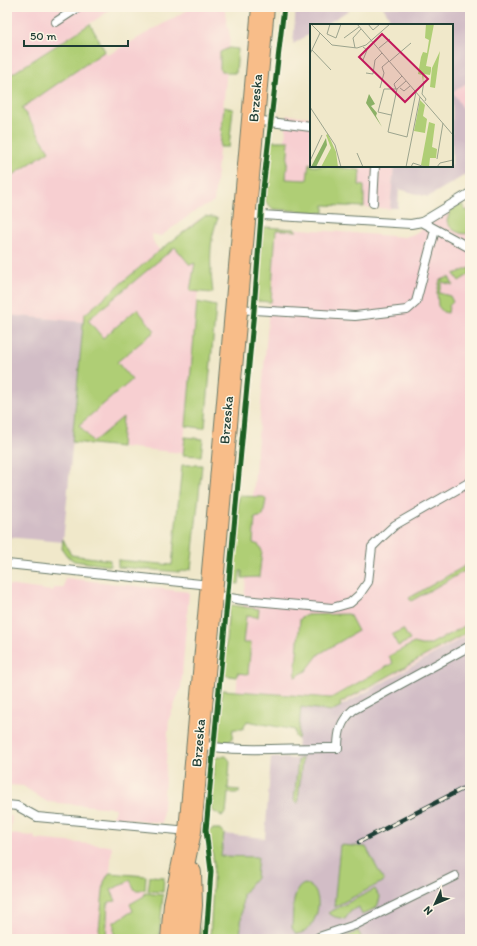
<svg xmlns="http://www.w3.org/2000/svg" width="477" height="946" viewBox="0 0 477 946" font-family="Itim,sans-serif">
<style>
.built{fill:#f7cfd1}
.industrial{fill:#d2bdc6}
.green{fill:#afce75;stroke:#678654}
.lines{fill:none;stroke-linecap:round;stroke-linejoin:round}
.service-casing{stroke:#687968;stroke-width:10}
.primary-casing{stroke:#687968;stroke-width:24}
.service{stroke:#fff;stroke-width:8}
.primary{stroke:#f8bd89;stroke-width:22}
.rail-casing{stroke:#1f3d34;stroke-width:4.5}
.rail{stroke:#fcf5e5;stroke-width:3;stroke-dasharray:9;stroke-linecap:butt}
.cycleway-casing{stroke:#fcf5e5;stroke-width:8}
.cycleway{stroke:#1b5e20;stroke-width:5}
.labels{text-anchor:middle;stroke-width:3;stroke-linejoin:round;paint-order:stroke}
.street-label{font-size:14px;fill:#1f3d34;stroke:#fcf5e5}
.inset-road{fill:none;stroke:#9ca48e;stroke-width:1}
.view{fill:#c2185b;fill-opacity:0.15;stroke:#c2185b;stroke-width:2}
.inset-edge{fill:none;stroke:#1f3d34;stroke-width:2}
</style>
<rect width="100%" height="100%" fill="#fcf5e5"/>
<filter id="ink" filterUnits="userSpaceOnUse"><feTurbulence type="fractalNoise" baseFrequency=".025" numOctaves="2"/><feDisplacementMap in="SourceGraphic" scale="8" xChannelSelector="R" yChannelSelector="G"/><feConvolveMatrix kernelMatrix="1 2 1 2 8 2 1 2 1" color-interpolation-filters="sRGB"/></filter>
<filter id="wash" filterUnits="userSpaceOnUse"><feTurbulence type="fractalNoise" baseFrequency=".012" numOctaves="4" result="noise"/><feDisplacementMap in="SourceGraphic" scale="16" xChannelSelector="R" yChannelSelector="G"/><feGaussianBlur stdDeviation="0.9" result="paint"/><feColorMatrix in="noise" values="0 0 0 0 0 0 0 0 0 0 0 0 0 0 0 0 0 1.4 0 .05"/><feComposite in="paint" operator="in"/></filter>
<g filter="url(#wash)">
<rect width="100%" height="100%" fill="#f0e8ca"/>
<!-- built -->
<g class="built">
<polygon points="7,7 107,7 109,11 7,77"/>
<polygon points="193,7 224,7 230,37 214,202 197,210 161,236 152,234 153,242 160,251 200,218 198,290 183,453 72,442 84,322 7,315 7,179 49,151 22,108 105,51 108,55"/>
<polygon points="470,81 470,120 453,92"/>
<polygon points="287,115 311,117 311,166 394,166 390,209 280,201"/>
<polygon points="461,203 465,209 470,206 470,634 298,728 236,695 276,227 404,237 414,234"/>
<polygon points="65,578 189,592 181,688 169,719 162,823 113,817 115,808 47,802 23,786 7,785 7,585 53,591 54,588 64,588"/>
<polygon points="7,816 12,816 10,834 34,836 35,839 112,846 110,873 146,876 140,939 64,939 7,934"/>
</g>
<!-- industrial -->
<g class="industrial">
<polygon points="296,7 354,7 325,25 311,25 311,33 293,44"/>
<polygon points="383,7 470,7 470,81 453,92 470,120 470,172 428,197 399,189 398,208 390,208 394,166 452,166 452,25 394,25"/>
<polygon points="7,315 84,322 63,542 7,537"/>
<polygon points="470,634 470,939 214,939 223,834 265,838 271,757 296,759 301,707 332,711"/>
</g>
<!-- green -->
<g class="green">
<polygon points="90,24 105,51 22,108 49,151 7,179 7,77"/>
<polygon points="229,48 238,49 236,73 227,73 220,70 220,52"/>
<polygon points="224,107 233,109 229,147 220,147"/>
<polygon points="270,141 289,141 286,179 307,180 309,163 311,164 311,166 330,166 360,170 359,185 364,186 364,207 324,205 324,213 273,209 265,201"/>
<path d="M461,203L466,211L470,209V233C461,236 450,230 447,221L450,211Z"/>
<path d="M205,216L218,218C208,243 210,266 213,293L190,291L195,263L190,265L175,247L88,320L103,338L137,309L155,331L117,362L132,380L79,425L93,442L123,417L121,447L72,442L84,315L159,251Z"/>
<polygon points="265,227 295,229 297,231 276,230 271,302 256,301 262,229"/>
<polygon points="470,268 470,274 459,281 454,274"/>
<polygon points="449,277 453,285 442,282 439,293 450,296 453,302 449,306 448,313 443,312 438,306 437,292 440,280"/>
<polygon points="197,302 216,306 205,427 202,428 186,426"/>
<polygon points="185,437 203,439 201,456 183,455"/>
<polygon points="182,465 202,465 191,569 179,572 118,567 118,560 172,565"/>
<polygon points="240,496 264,497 266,500 263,516 255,518 253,543 259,545 262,551 259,577 242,578 242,571 240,571 239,584 231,583 239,497"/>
<polygon points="63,539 71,555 110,560 110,566 74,561 67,556 62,549"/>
<polygon points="470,563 470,568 411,601 409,598"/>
<polygon points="231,605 259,609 258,617 246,616 243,643 251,643 248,674 237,673 237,677 223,675 229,607"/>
<polygon points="349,614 358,631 319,654 306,671 295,677 300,619 304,615"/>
<polygon points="470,623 470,631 340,703 341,706 332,711 301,707 298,739 295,737 295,730 247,721 243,729 233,729 232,739 229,742 224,743 217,739 222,690 331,698 393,663 389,656 414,643 421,645 429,645"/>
<polygon points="403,629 410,640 398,646 392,635"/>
<polygon points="226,756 230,761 228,789 239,790 239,793 228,793 226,813 222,816 211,810 215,758"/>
<polygon points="302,758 298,803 297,803 294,801 298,760"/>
<polygon points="213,829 220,829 224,834 221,856 258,857 256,878 243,894 240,939 217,937 216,939 210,939 214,864 209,831"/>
<polygon points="340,845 366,847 384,881 334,907"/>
<polygon points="109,873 146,876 145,890 135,890 130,880 111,890 116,901 108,902 106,939 98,939 104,882"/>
<polygon points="150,876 164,877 163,892 148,891"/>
<path d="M305,884C328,889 318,933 296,934L292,928C293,916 291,887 305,884Z"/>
<polygon points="375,889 380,898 377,907 362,915 359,907 351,911 345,919 335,917 328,913"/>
<polygon points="145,893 163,895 159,939 114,939 114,922 133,911 130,904 144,896"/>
<polygon points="205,917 204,939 199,939 203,918"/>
<polygon points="358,931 362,939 343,939"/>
</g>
</g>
<g filter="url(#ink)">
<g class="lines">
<!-- service casing -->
<g class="service-casing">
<g id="service">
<polyline points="56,22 79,7"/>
<polyline points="254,120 311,127"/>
<polyline points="373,203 375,166"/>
<polyline points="245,214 411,224 422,222 470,193"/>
<polyline points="422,222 470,248"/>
<polyline points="237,309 355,316 407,310 416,302 435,230"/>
<polyline points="7,564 210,585"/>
<polyline points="211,595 243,600 332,608 350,603 359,595 368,582 372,547 383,536 395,525 470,482"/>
<path d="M199,745C244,753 292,747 338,748C338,731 341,721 353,710L470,646"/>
<polyline points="7,805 17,806 37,817 189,831"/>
<polyline points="319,939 319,937 355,925 455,876"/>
</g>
</g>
<!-- primary casing -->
<g class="primary-casing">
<g id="primary">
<polyline points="172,939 175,904 190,831 263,7"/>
<polyline points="188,939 191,905 190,873"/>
</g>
</g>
<!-- service -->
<use href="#service" class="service"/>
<!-- primary -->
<use href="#primary" class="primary"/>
<!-- rail casing -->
<g class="rail-casing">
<polyline id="rail" points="359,842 470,785"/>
</g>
<!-- rail -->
<use href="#rail" class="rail"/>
<!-- cycleway casing -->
<g class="cycleway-casing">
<polyline id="cycleway" points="206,939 211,871 206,830 254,310 263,189 284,7"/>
</g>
<!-- cycleway -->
<use href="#cycleway" class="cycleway"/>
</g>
</g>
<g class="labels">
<!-- street labels -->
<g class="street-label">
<text transform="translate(255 98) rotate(-85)" y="5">Brzeska</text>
<text transform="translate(226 420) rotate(-85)" y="5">Brzeska</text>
<text transform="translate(198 743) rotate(-85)" y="5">Brzeska</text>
</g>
</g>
<!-- overview -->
<g transform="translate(310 24)">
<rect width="143" height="143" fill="#f0e8ca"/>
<path d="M116,0H124L116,42L121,43V47L120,51L114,50L113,58L112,51L108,50L111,33L113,28L117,29L119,16L115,14ZM130,27L125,64L120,63L122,44ZM110,76L115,81L113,92L117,95L115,109L104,107ZM119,98L125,100L122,123L127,125L126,134H120L119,143H115L111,141ZM18,110L26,128L28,143H11L21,124L16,111Z" fill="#afce75"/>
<path d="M59,70L65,80L61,82L67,89L66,92L72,103L56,79ZM16,114L17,121L6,143H1Z" fill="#8bb166"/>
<path class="inset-road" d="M1,0L22,21L47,24L56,21L80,0M20,0L17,10L26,14L31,0M47,0L143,111M58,0L63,6L70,0M34,14L49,3M53,23L57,26L53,36M45,24L43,14L51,5M69,24L80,15M2,26L21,46M0,30L10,9M80,37L101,19M56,49L63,50L65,36L72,29M114,57L112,70L116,75L115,77M70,64L74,49L72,43L79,37M90,64L94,67L100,62M86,65L84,60L92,52M87,65L78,108L97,113L106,68M0,83L25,121L31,143M81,91L68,88L74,65H87L96,57M47,129L53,143M127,135L133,99M0,137L12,111M96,143L110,73M101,143L103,139L115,143M127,143L130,139L143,136"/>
<path class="view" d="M72,10L118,55L95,78L49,33Z"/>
<rect width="143" height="143" class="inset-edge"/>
</g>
<!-- margin -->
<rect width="477" height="946" fill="none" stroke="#fcf5e5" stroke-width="24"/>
<!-- north arrow -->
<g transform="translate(435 904) rotate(226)" stroke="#fcf5e5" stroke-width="3" paint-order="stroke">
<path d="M0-3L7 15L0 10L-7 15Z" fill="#1f3d34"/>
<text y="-6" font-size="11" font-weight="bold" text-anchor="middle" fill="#1f3d34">N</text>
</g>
<!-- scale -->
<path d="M24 40v6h104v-6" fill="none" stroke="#1f3d34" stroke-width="2"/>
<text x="30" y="40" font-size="12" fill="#1f3d34" stroke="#fcf5e5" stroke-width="3" paint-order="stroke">50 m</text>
</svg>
